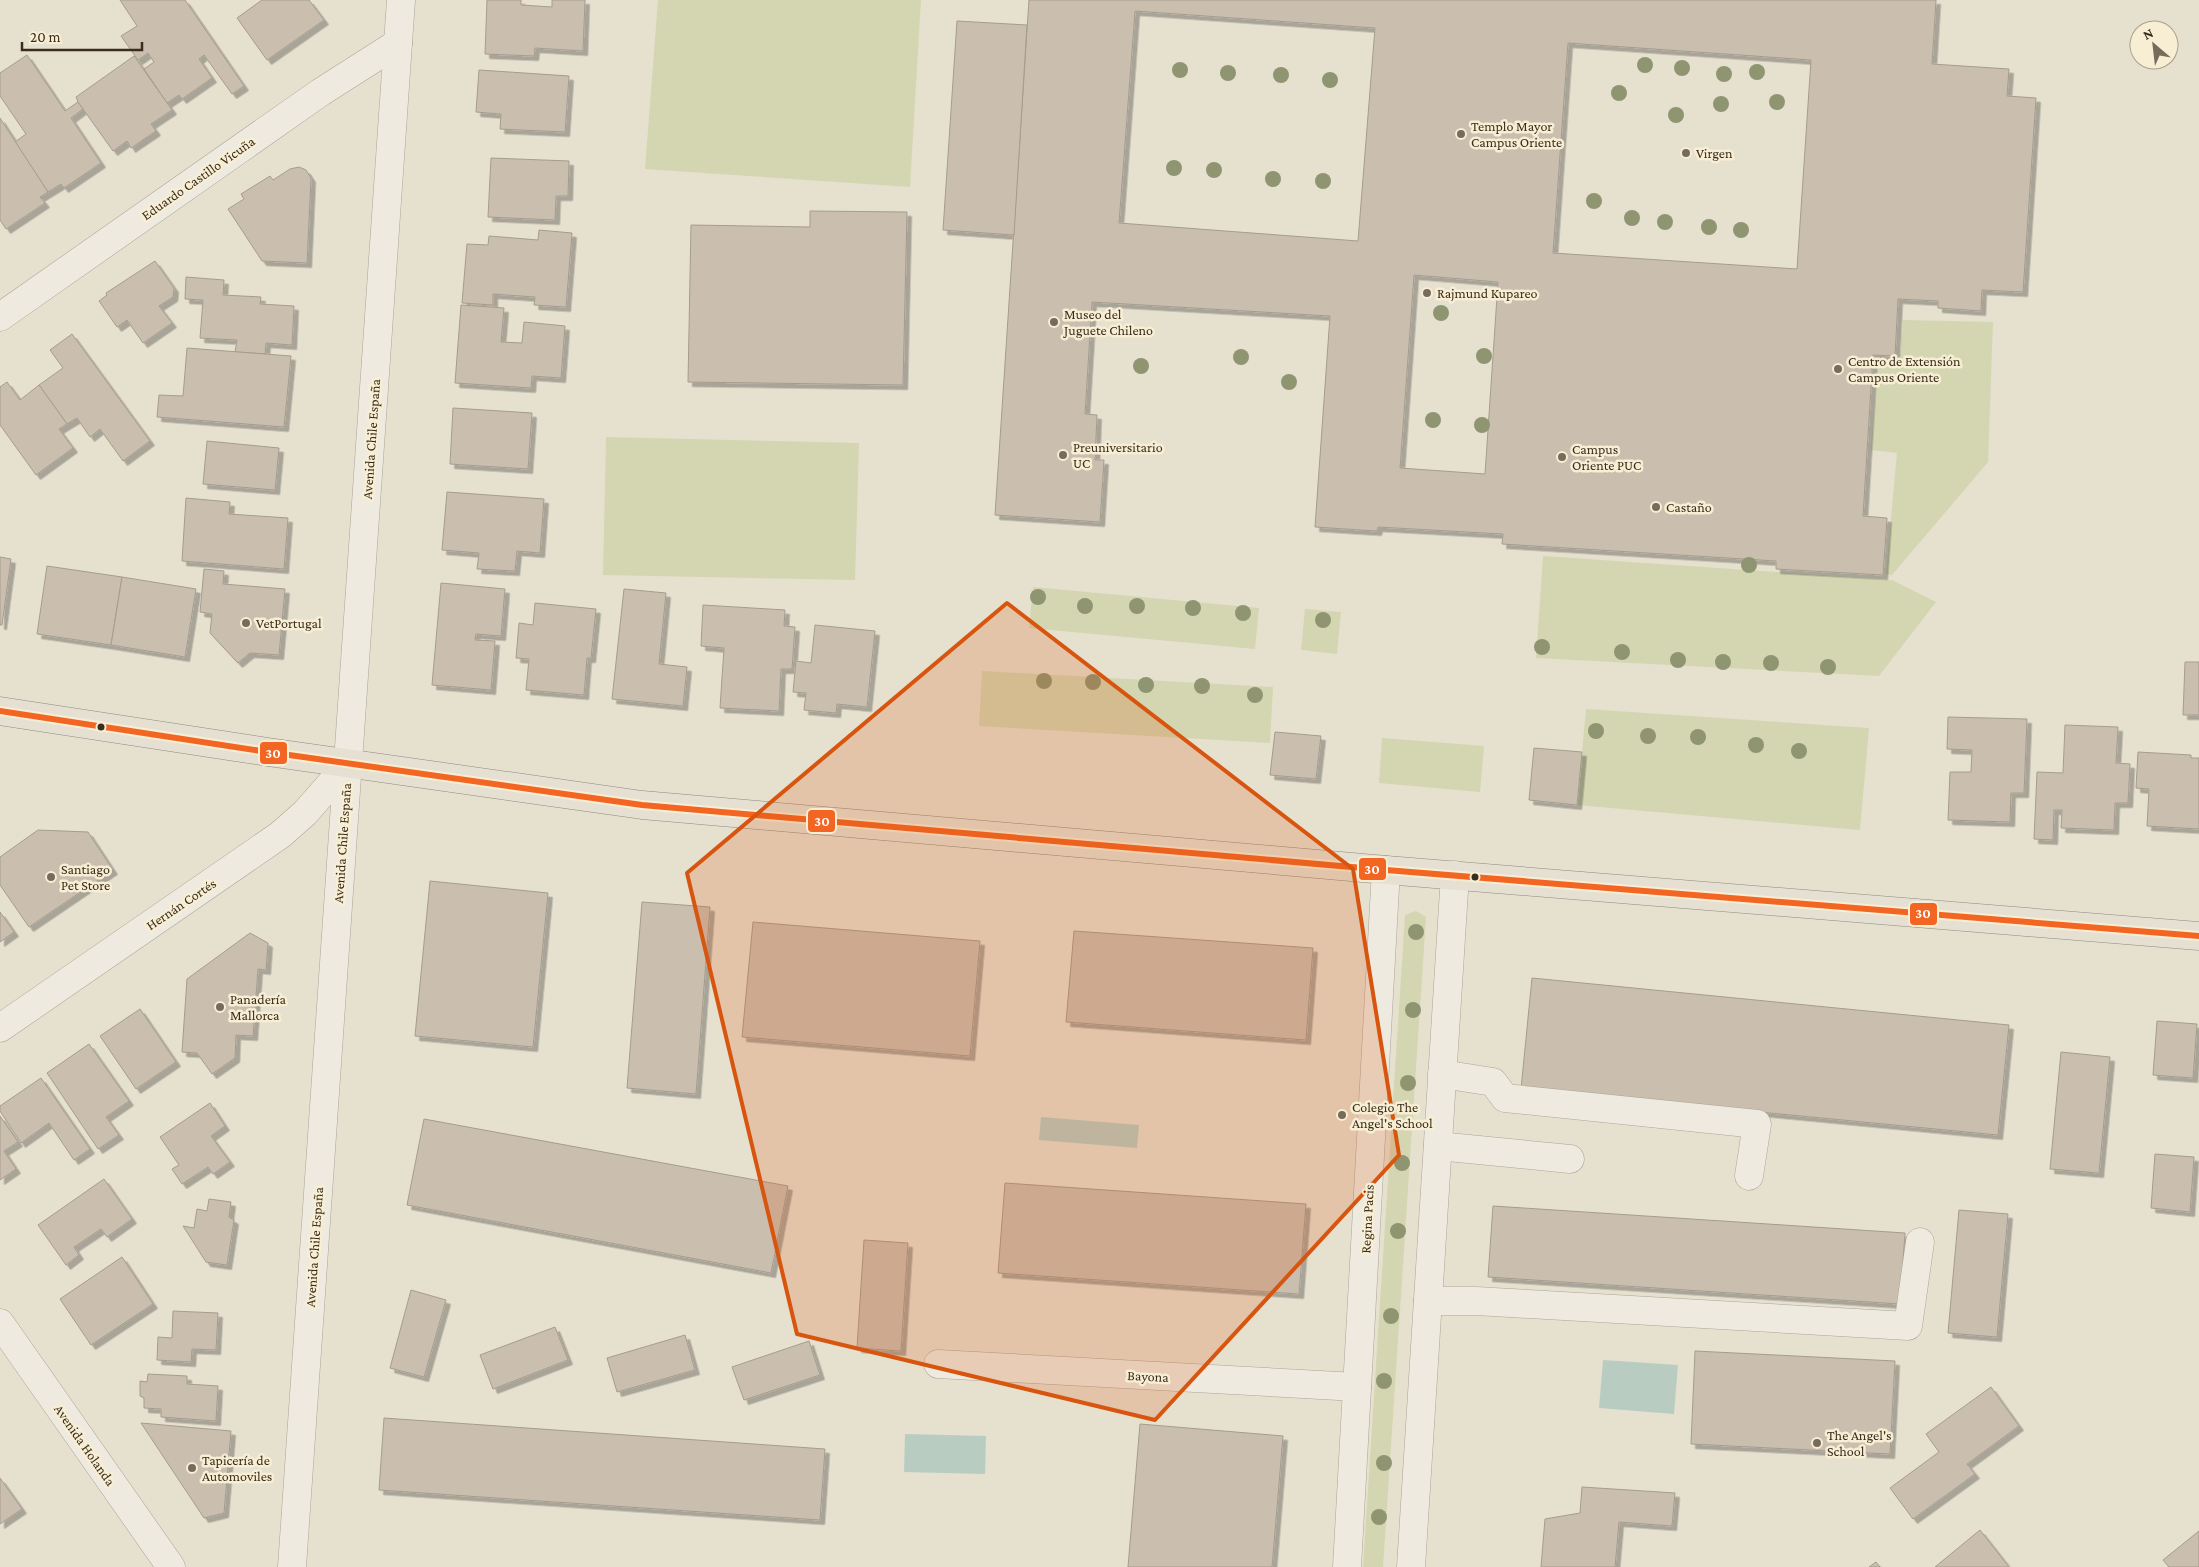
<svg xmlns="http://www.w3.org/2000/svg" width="2199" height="1567" viewBox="0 0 2199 1567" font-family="'Crimson Pro',serif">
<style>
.green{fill:#d4d6b1}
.water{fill:#b9ccc2}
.building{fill:#cabeaf;stroke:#a69c8e;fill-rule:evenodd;filter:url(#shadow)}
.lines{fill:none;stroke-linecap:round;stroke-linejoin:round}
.minor-casing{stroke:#aba597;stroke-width:29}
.major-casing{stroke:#918a7e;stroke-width:29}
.minor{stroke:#eeeae0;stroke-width:28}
.major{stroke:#e5e0d2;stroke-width:28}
.bus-1-casing{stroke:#f7eed4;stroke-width:10}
.bus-1{stroke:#f26522;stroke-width:6}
.tree{fill:#8f9571}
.marked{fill:#d7550e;fill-opacity:0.2;stroke:#d7550e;stroke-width:4;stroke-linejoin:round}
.poi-dot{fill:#776c5c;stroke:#f7eed4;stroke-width:2}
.bus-dot{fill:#3b2d1e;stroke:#f7eed4;stroke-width:2}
.labels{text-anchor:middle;stroke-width:5;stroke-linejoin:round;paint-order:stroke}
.poi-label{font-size:14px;fill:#3b2d1e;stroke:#f7eed4;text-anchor:start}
.street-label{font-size:14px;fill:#3b2d1e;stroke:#f7eed4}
.line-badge{stroke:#f7eed4;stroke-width:2}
.badge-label{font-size:14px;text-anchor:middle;font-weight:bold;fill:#fff}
</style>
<defs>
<filter id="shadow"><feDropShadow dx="4.5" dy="4.5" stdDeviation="0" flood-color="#0004"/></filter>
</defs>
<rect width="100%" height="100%" fill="#e6e0cf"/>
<!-- green -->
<g class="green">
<polygon points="658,0 921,0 910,187 645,169"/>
<polygon points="1903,320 1993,322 1988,462 1892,575 1886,574 1897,453 1871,450 1878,361 1900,362"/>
<polygon points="606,437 859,443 855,580 603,575"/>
<polygon points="1543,556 1892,580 1936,602 1879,676 1536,658"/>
<polygon points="1033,587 1259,608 1255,649 1029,628"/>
<polygon points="1305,609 1341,612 1337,654 1301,650"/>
<polygon points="982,671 1273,687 1270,743 979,726"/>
<polygon points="1586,709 1869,728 1860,830 1577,805"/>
<polygon points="1382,738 1484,746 1480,792 1379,783"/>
<polygon points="1416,911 1426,917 1383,1567 1363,1567 1405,915"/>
</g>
<!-- water -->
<g class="water">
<polygon points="1041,1117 1139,1125 1137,1148 1039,1140"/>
<polygon points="1603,1360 1678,1365 1674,1414 1599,1408"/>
<polygon points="905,1434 986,1436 985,1474 904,1472"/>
</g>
<!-- building -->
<g class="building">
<polygon points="120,0 185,0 244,86 232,94 204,55 199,59 212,78 182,99 179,95 167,103 144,69 154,62 148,53 138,60 121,36 137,26"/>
<polygon points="262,0 309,0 324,20 267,60 237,18"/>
<polygon points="487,0 521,0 521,5 552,7 552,0 585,0 583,51 535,48 534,56 485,54"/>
<path d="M1029,0H1936L1932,64L2009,69L2007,96L2036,98L2023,292L1982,290L1981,311L1938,308V301L1898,299L1895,356L1873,355L1863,516L1887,518L1883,575L1776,569V561L1502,544L1503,534L1378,527L1377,531L1315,527L1330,316L1092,302L1085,414L1097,415L1095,460H1104L1100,522L995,515ZM1135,11L1375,28L1358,241L1119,223ZM1568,43L1811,60L1797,269L1553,253ZM1414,275L1498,282L1485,474L1400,468Z"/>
<polygon points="957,21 1027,25 1014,235 943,230"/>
<polygon points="27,55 65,111 78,102 83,109 71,118 101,163 64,188 61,184 48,192 15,142 26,134 0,96 0,73"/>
<polygon points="134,56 172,110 151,124 156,131 131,148 127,141 113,151 78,102 76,97"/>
<polygon points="479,70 569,76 565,132 500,129 501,114 476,112"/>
<polygon points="0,118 48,192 40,197 45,203 6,229 0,220"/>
<polygon points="491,158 569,161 568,196 556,196 555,220 488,217"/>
<polygon points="299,167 306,170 311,178 307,263 262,261 228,209 244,199 241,194 270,176 273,180 290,169"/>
<polygon points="810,211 907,212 903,385 688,382 691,225 810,227"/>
<polygon points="539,230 572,233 566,307 534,305 535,297 493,294 493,305 462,303 467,244 488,245 489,236 538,240"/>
<polygon points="155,261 174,288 173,297 159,306 172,323 143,343 127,320 117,327 99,301 107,295 106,293"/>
<polygon points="186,277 224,280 223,295 261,297 260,304 294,306 292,345 266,343 265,354 235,352 237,340 200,338 203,300 185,299"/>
<polygon points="461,305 504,308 501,342 522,343 524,322 565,326 561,378 532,376 531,388 455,383"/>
<polygon points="72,334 150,441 123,461 100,429 90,437 77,418 67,424 39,385 63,368 50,350"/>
<polygon points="187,348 291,356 284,427 157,417 159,395 183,396"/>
<polygon points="7,382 20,400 39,385 67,424 59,429 73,448 36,475 0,425 0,387"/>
<polygon points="453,408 532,413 528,469 450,464"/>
<polygon points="207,441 279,448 275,490 203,484"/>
<polygon points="447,492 544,499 540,553 517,551 515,571 477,569 479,553 442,550"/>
<polygon points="186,498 230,502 229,514 288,518 284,569 182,561"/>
<polygon points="0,557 11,559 2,625 0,625"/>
<polygon points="47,566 122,577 111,645 37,634"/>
<polygon points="204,569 224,571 223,584 285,589 279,655 250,653 238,663 210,633 212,614 200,612"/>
<polygon points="122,577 196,589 185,657 111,645"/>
<polygon points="441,583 505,589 501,636 476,634 475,640 495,641 491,690 432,685"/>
<polygon points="624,589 666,593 659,664 687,667 683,706 612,699"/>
<polygon points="535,603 596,609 591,658 587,658 584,695 526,690 529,659 516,658 519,623 533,625"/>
<polygon points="703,605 785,610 784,626 795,627 792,669 781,669 779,711 720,708 724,648 701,646"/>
<polygon points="815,625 875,631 867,707 837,704 836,713 804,710 806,693 793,692 796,661 811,663"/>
<polygon points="2185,662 2199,662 2199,715 2183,715"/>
<polygon points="1948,717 2027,719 2024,793 2011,793 2010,822 1948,820 1950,772 1971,772 1972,750 1947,749"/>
<polygon points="2065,725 2118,727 2116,763 2130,764 2128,803 2115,803 2114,830 2061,828 2062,810 2054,810 2053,840 2034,839 2037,772 2063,773"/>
<polygon points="1275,732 1321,736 1316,779 1270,775"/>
<polygon points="1534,748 1582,752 1577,805 1529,800"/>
<polygon points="2138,752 2191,755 2191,758 2199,758 2199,829 2147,826 2149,789 2136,788"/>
<polygon points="38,830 88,832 113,870 29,927 0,885 0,857"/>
<polygon points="430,881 548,893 533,1047 415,1036"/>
<polygon points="642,902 710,907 696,1094 627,1088"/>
<polygon points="0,912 14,932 0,942"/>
<polygon points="753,922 980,941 970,1056 742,1037"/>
<polygon points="1074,931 1313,948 1306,1040 1066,1022"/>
<polygon points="250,933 268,943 266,970 258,969 253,1036 236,1035 235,1058 212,1074 197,1053 182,1052 187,979"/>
<polygon points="1532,978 2009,1025 1998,1135 1521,1089"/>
<polygon points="140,1009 176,1062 136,1089 100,1036"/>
<polygon points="2157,1021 2197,1024 2193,1078 2153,1075"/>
<polygon points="89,1044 129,1101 106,1117 119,1135 98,1149 47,1073"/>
<polygon points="2061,1052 2110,1057 2099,1173 2050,1169"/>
<polygon points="41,1078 90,1149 74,1160 49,1123 21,1143 0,1111 0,1106"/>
<polygon points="210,1103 225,1126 211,1136 230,1162 213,1174 208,1167 182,1184 172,1169 179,1165 160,1137"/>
<polygon points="0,1116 18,1142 4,1151 16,1169 0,1180"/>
<polygon points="424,1119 788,1186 771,1273 407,1205"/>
<polygon points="2155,1154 2194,1157 2190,1212 2151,1208"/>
<polygon points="104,1179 132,1219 107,1237 101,1229 74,1247 79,1255 66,1265 38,1225"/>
<polygon points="1005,1183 1306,1204 1299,1294 998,1273"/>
<polygon points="209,1199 231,1202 229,1217 234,1220 227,1265 206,1262 183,1226 194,1228 197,1209 207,1211"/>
<polygon points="1493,1206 1905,1233 1900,1304 1488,1277"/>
<polygon points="1959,1210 2008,1214 1997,1337 1948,1333"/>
<polygon points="864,1240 908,1243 901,1351 857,1348"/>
<polygon points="122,1257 153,1304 91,1345 60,1299"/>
<polygon points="411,1290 446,1300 424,1377 390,1368"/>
<polygon points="173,1311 218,1313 216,1350 192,1349 191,1362 157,1360 158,1337 172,1338"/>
<polygon points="555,1327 568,1360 493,1389 480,1355"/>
<polygon points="685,1335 695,1370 617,1392 607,1358"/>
<polygon points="809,1341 820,1375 744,1400 732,1367"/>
<polygon points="1695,1351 1895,1361 1890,1454 1691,1444"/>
<polygon points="148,1374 187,1376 187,1384 218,1386 216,1421 161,1417 161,1409 144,1408 144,1398 140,1396 140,1381 147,1382"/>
<polygon points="1991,1387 2019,1426 1967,1464 1975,1474 1913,1519 1890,1488 1939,1452 1926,1434"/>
<polygon points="384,1418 825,1449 820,1520 379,1490"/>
<polygon points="141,1423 231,1431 224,1513 204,1518"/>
<polygon points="1140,1424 1283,1436 1272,1567 1128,1567"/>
<polygon points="0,1478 22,1509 0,1524"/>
<polygon points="1582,1487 1675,1493 1672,1526 1619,1522 1615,1567 1541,1567 1545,1519 1580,1513"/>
<polygon points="1980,1530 2009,1567 1935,1567"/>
<polygon points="2199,1531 2199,1567 2169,1567 2163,1560"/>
<polygon points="1876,1562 1880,1567 1869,1567"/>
</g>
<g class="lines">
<!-- minor casing -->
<g class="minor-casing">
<g id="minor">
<polyline points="0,317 321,92 398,43"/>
<polyline points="0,1028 280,835 305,813 348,764"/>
<polyline points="1442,1074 1493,1082 1505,1098 1757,1124 1749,1176"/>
<polyline points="1438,1146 1570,1159"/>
<polyline points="1428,1301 1476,1301 1908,1326 1920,1242"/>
<polyline points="0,1323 171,1567"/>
<polyline points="938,1364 1357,1387"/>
<polyline points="292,1567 401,0"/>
<polyline points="1347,1567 1386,870"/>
<polyline points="1411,1567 1455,875"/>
</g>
</g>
<!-- major casing -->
<g class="major-casing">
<polyline id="major" points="0,711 268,752 642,805 1386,870 2199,936"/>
</g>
<!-- minor -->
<use href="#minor" class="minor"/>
<!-- major -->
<use href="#major" class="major"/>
<!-- bus-1 casing -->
<g class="bus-1-casing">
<polyline id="bus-1" points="0,711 268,752 642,805 1386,870 2199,936"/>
</g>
<!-- bus-1 -->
<use href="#bus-1" class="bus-1"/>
</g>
<!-- trees -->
<g class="tree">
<circle cx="1645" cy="65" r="8"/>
<circle cx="1682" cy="68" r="8"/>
<circle cx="1180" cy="70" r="8"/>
<circle cx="1757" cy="72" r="8"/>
<circle cx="1228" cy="73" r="8"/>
<circle cx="1724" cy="74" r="8"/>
<circle cx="1281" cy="75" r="8"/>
<circle cx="1330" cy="80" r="8"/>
<circle cx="1619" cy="93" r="8"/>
<circle cx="1777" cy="102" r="8"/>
<circle cx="1721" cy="104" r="8"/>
<circle cx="1676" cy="115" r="8"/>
<circle cx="1174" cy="168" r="8"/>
<circle cx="1214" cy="170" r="8"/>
<circle cx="1273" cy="179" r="8"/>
<circle cx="1323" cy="181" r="8"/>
<circle cx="1594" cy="201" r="8"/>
<circle cx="1632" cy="218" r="8"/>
<circle cx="1665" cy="222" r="8"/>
<circle cx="1709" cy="227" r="8"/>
<circle cx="1741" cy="230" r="8"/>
<circle cx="1441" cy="313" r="8"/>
<circle cx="1484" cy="356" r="8"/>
<circle cx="1241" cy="357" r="8"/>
<circle cx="1141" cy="366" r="8"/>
<circle cx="1289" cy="382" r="8"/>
<circle cx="1433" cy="420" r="8"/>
<circle cx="1482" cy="425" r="8"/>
<circle cx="1749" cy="565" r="8"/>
<circle cx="1038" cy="597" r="8"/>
<circle cx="1085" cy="606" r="8"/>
<circle cx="1137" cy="606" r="8"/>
<circle cx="1193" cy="608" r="8"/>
<circle cx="1243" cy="613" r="8"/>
<circle cx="1323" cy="620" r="8"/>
<circle cx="1542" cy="647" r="8"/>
<circle cx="1622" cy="652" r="8"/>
<circle cx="1678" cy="660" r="8"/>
<circle cx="1723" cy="662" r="8"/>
<circle cx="1771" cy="663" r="8"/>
<circle cx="1828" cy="667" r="8"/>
<circle cx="1044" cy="681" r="8"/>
<circle cx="1093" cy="682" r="8"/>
<circle cx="1146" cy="685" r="8"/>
<circle cx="1202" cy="686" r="8"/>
<circle cx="1255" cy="695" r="8"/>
<circle cx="1596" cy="731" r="8"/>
<circle cx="1648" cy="736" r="8"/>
<circle cx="1698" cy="737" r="8"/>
<circle cx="1756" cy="745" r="8"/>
<circle cx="1799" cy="751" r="8"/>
<circle cx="1416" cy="932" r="8"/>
<circle cx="1413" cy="1010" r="8"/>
<circle cx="1408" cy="1083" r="8"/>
<circle cx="1402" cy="1163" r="8"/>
<circle cx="1398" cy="1231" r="8"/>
<circle cx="1391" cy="1316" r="8"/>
<circle cx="1384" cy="1381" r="8"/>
<circle cx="1384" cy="1463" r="8"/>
<circle cx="1379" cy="1517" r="8"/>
</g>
<!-- marked area -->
<path class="marked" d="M1007,603L1353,869L1399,1155L1155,1420L797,1334L687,873Z"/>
<!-- markers -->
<g class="poi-dot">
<circle cx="1461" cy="134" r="5"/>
<circle cx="1686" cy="153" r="5"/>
<circle cx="1427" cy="293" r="5"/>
<circle cx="1054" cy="322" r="5"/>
<circle cx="1838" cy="369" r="5"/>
<circle cx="1063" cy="455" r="5"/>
<circle cx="1562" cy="457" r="5"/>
<circle cx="1656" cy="507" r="5"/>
<circle cx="246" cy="623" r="5"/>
<circle cx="51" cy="877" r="5"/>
<circle cx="220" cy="1007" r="5"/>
<circle cx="1342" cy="1115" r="5"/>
<circle cx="1817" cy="1443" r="5"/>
<circle cx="192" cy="1468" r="5"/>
</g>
<g class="bus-dot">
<circle cx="101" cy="727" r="4.5"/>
<circle cx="1475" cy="877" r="4.5"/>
</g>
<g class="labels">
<!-- poi labels -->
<g class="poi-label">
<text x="1471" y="131">Templo Mayor<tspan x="1471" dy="16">Campus Oriente</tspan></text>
<text x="1696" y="158">Virgen</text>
<text x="1437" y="298">Rajmund Kupareo</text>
<text x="1064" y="319">Museo del<tspan x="1064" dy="16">Juguete Chileno</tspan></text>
<text x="1848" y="366">Centro de Extensión<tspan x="1848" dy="16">Campus Oriente</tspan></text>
<text x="1073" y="452">Preuniversitario<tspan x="1073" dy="16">UC</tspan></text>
<text x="1572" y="454">Campus<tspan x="1572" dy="16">Oriente PUC</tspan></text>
<text x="1666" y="512">Castaño</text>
<text x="256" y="628">VetPortugal</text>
<text x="61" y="874">Santiago<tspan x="61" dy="16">Pet Store</tspan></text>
<text x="230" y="1004">Panadería<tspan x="230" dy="16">Mallorca</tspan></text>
<text x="1352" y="1112">Colegio The<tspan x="1352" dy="16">Angel's School</tspan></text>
<text x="1827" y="1440">The Angel's<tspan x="1827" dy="16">School</tspan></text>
<text x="202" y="1465">Tapicería de<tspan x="202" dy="16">Automoviles</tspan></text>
</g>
<!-- street labels -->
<g class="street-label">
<text transform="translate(198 178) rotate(-35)" y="5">Eduardo Castillo Vicuña</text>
<text transform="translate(371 439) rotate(-86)" y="5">Avenida Chile España</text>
<text transform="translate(342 843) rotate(-86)" y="5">Avenida Chile España</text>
<text transform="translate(181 904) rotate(-34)" y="5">Hernán Cortés</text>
<text transform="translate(1367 1219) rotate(-87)" y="5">Regina Pacis</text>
<text transform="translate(314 1247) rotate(-86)" y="5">Avenida Chile España</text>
<text transform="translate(1148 1376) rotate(3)" y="5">Bayona</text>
<text transform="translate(85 1445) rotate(55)" y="5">Avenida Holanda</text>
</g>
</g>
<g class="line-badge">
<rect x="259" y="741" width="29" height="24" rx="5" fill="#f26522"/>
<rect x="807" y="809" width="29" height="24" rx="5" fill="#f26522"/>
<rect x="1358" y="857" width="29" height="24" rx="5" fill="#f26522"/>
<rect x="1909" y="902" width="29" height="24" rx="5" fill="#f26522"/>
</g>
<g class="badge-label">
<text x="273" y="758">30</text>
<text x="822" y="826">30</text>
<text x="1372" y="874">30</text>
<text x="1923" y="918">30</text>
</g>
<!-- north arrow -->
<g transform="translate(2154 45) rotate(332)"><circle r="24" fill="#f7eed4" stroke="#aca18b"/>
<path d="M0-4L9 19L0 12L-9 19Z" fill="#776c5c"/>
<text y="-8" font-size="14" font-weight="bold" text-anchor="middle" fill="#3b2d1e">N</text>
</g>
<!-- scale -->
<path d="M22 42v8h120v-8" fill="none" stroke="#3b2d1e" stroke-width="2.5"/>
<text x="30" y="42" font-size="15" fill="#3b2d1e" stroke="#f7eed4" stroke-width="4" paint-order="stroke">20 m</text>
</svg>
